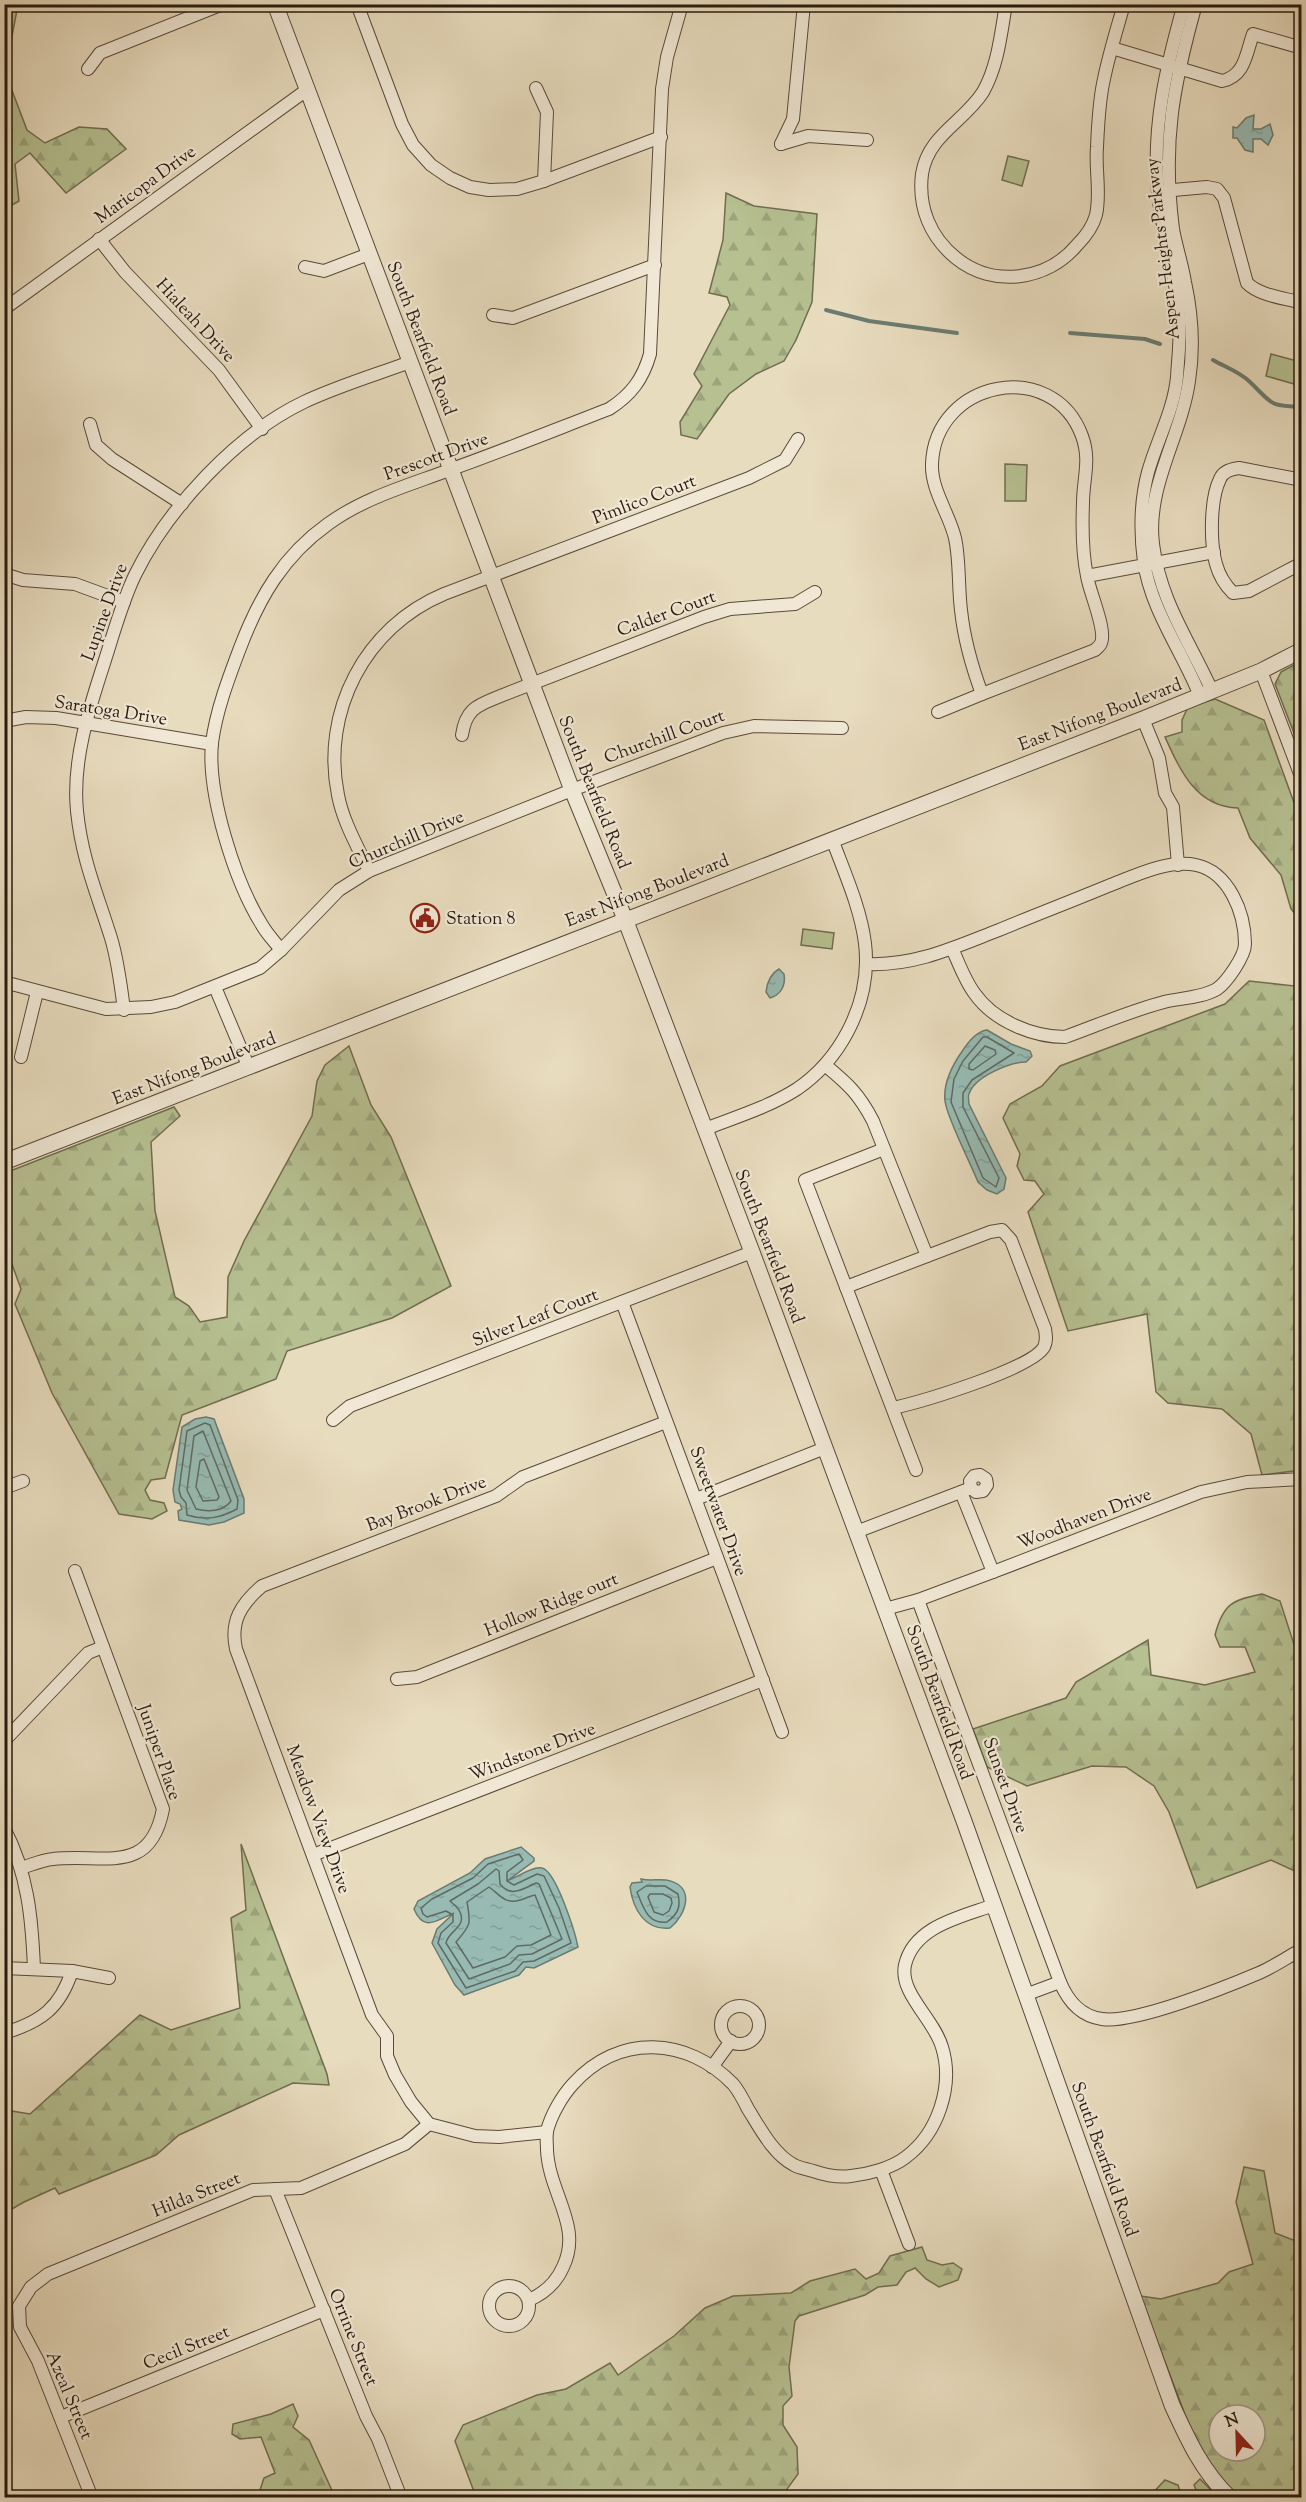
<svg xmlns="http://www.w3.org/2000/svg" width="1306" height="2502" viewBox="0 0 1306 2502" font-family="'Sorts Mill Goudy',serif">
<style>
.green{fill:#b6c091;stroke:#706d50;stroke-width:1.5}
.forest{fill:url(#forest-firs);stroke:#706d50;stroke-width:1.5;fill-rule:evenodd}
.water{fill:url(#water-ripples);stroke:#6b7b71;stroke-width:1.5}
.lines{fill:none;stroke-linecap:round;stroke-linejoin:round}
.shore{stroke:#606a61;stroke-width:1.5}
.stream{stroke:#6b7b71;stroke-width:4}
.minor-casing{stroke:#594a3b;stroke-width:14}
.tertiary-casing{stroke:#594a3b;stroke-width:17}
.minor{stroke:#f0e8d5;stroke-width:12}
.tertiary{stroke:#f0e8d5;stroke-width:15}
.labels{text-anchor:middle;stroke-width:4.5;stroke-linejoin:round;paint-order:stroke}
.street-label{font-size:18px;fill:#291a0f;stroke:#f0e8d5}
.poi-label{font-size:18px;fill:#291a0f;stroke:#f0e8d5;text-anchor:start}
</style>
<defs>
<pattern id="forest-firs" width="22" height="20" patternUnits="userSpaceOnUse" patternTransform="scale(1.5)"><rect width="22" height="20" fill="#b6c091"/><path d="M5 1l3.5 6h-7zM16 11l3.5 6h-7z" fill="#9ca47c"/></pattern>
<pattern id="water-ripples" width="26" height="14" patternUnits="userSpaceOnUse" patternTransform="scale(1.5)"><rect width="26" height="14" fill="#97bbb3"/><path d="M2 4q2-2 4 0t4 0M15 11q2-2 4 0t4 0" fill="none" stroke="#82a099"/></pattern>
</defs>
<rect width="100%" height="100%" fill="#e8dcbe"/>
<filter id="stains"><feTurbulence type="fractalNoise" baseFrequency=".00333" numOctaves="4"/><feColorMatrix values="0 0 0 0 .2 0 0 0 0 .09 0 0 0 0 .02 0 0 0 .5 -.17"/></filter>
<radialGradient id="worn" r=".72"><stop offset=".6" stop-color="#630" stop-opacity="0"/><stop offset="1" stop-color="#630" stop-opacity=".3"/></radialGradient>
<!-- green -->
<g class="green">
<polygon points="1008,156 1029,161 1022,186 1002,180"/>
<polygon points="1271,354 1301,362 1301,386 1266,376"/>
<polygon points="1005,464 1027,465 1026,501 1005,501"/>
<polygon points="803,929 834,933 832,949 801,945"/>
</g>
<!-- forest -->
<g class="forest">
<polygon points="5,5 18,5 5,72 27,130 45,143 79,127 107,129 126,149 66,193 30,153 15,164 19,201 5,209"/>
<polygon points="726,193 754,206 817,214 812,302 796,340 784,361 756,374 729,394 697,439 681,435 680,422 702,386 694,374 730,305 727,297 709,293 723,240"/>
<polygon points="1301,661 1301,751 1275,684 1281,672"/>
<path d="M1215,699L1264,720L1301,822V921L1291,909L1281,875L1250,838L1238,808C1196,807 1180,770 1165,737L1182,732V720L1188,707Z"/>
<polygon points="1301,963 1301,1470 1262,1475 1251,1434 1222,1409 1168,1403 1156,1392 1147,1314 1068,1331 1028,1212 1044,1194 1035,1181 1024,1180 1017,1166 1020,1154 1003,1118 1010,1104 1042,1086 1060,1066 1225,1004 1249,981 1294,986"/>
<polygon points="349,1046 371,1105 391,1137 451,1286 392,1318 287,1351 276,1379 182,1415 165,1478 151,1480 145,1490 150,1500 164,1503 167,1511 152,1519 119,1514 52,1393 15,1304 21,1289 5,1245 5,1173 174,1107 180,1116 151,1142 155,1211 175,1297 189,1306 200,1322 227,1317 228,1277 244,1241 312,1116 317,1081 325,1065"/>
<path d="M1262,1594L1280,1601L1301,1666V1881L1297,1872L1271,1860L1197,1888L1169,1812L1154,1786L1126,1767L1092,1766L1027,1786L987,1767L973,1729L1066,1698L1076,1682L1148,1640L1151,1675L1205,1685L1255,1672L1245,1647H1220L1215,1635C1223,1604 1232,1600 1262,1594Z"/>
<polygon points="241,1844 327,2074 329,2085 293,2083 179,2135 156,2155 59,2194 55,2188 24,2202 5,2213 5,2110 30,2114 140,2015 171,2030 240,2008 231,1918 246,1910"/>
<path d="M1244,2167L1264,2171L1275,2233L1301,2243V2497H1239L1219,2480L1197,2446L1140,2296L1161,2299L1218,2283L1229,2272L1253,2264L1236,2202ZM1219,2415H1255V2451H1219Z"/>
<polygon points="922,2247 927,2260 942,2265 953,2263 962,2269 958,2280 939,2287 926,2279 915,2268 906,2272 897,2285 878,2287 865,2295 799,2316 795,2321 789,2367 792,2396 783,2406 783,2425 797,2447 798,2474 787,2489 786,2497 476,2497 455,2441 463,2425 537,2395 566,2389 610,2363 618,2375 674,2336 705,2308 733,2296 791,2293 810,2281 855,2269 866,2279 879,2273 890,2256"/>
<polygon points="293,2404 298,2416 293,2427 309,2440 335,2497 263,2497 260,2490 264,2478 275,2473 261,2437 240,2439 232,2434 233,2424 271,2414"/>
<polygon points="1200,2479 1218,2497 1199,2497 1194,2485"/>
<polygon points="1165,2480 1178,2485 1182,2497 1149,2497"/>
</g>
<!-- water -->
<g class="water">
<polygon points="1254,115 1253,129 1261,129 1270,124 1273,135 1268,145 1261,139 1253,139 1253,152 1245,150 1237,138 1233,138 1233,127 1237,128 1246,118"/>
<path d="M779,969L784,974C786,985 781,995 770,998L766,992C767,983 770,974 779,969Z"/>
<path d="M987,1030L1011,1044L1030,1051L1032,1056L1026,1062C1010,1062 974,1077 969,1094C968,1095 969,1104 969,1104L1006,1178L1004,1189L997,1194L987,1190L978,1182C971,1164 947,1118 945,1101C943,1083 953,1064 963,1050C969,1041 977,1031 987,1030Z"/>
<polygon points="206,1417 214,1419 244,1499 244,1513 224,1522 209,1525 179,1520 178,1511 182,1509 180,1504 175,1502 173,1490 182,1427 195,1419"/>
<path d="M521,1847L534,1858V1861L507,1881C516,1878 532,1866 542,1868C556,1871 575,1932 578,1947L534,1968L526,1967L519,1975L464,1995L455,1985L432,1943L437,1929L454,1913C437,1920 424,1933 414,1909L418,1901L470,1873L485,1859Z"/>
<path d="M641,1879C650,1881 657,1879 666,1880C696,1885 687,1914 670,1928C645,1931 633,1909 630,1887L632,1883L642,1882Z"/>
</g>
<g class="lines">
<!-- shore -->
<g class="shore">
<polygon points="983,1037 987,1037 1014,1053 972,1080 963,1093 963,1107 999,1178 996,1187 983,1178 951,1102 954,1079 963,1061"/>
<polygon points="985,1046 995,1050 996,1054 973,1070 969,1069 969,1064"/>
<path d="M205,1423L210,1425L238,1500L237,1509C220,1518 206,1521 187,1515L186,1503L181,1497L179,1490L187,1431Z"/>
<path d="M203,1431L231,1501C223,1512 208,1512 196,1509L187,1490L194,1436Z"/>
<polygon points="204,1459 219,1497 217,1500 203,1501 196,1487 200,1461"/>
<polygon points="519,1854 523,1860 507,1872 507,1881 514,1885 537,1874 544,1876 559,1908 571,1943 534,1961 523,1962 515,1971 466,1988 438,1943 441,1933 453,1922 453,1915 446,1911 427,1917 423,1914 421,1908 432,1899 473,1878 488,1864"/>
<path d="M496,1869L499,1871L500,1884C511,1898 523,1889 536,1883L539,1884L562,1939L532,1954L519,1955L510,1964L469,1979L446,1943C448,1931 467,1927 460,1912C458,1907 453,1904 450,1901L478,1884Z"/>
<path d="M646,1886H665L678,1894C681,1907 678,1914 667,1922C648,1925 643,1907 637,1892Z"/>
<path d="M489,1887C499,1894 505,1905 520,1900C525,1899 529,1896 535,1895L551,1935L531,1945L517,1946L505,1957L473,1968L456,1942C471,1925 471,1924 467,1902Z"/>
<polygon points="650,1894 663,1894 671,1898 672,1903 669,1911 663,1915 654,1912 648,1897"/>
</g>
<!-- stream -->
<g class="stream">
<polyline points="826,310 869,321 957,333"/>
<polyline points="1070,333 1145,339 1160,344"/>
<path d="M1213,360C1225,367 1240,372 1250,382C1273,404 1268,406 1302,407"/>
</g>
<!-- minor casing -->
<g class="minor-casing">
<g id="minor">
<polyline points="357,4 402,124 413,145 431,165 450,178 470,187 489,190 517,189 544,181 661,137"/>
<path d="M1006,4C1001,33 998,66 983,92C964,122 928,135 922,174C918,207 930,237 956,258C993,288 1047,281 1077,245C1085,237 1093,226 1096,215C1101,193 1095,169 1097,147C1098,125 1099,100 1104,79C1109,54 1117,29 1124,4"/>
<path d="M1184,4C1166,67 1152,127 1158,192C1162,235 1177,275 1179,318C1181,337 1178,358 1177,377C1174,410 1157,440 1148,472C1140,502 1140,532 1144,562C1151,610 1182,651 1200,696"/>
<path d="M1196,4C1173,86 1162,143 1173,229C1176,246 1182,264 1185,282C1192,314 1194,349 1189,381C1181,437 1146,486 1153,544C1160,601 1189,640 1212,691"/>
<path d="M1112,48L1222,81C1245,76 1246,54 1253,34L1302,48"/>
<polyline points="88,69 100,53 223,4"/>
<polyline points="536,88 547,112 544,181"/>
<polyline points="781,144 793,119 804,4"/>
<polyline points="781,144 808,136 867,140"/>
<path d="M1162,191L1207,187L1217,189L1224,198L1247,283C1260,296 1285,298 1302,303"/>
<polyline points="99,239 125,272 219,370 262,429"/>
<polyline points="305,267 324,271 369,254"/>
<polyline points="4,309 308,89"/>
<polyline points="493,315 513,318 655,265"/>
<polyline points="90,424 96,445 112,459 182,504"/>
<path d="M1302,480L1239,468C1231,469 1223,471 1220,479C1210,499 1210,543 1216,564C1219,575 1225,585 1233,593L1249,591L1302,563"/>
<polyline points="4,574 23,580 75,584 124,602"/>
<path d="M1087,576C1089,591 1107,630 1101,643C1100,646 1097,648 1095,650L982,694C972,667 964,639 961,610C958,586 960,561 955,538C949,513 931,490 932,464C935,380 1053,357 1082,436C1091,460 1083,479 1083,503C1082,528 1082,552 1087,576L1214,552"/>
<polyline points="1261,671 1302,779"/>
<polyline points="938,712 982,694"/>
<polyline points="1143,719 1159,758 1165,793 1173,807 1178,865"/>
<polyline points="4,721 26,717 56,718 212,744"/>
<path d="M462,735C466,707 479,705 503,695L704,617L730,609L795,604L815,592"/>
<path d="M369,871C358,847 343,822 338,795C321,712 365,627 444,594L749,478L785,460L798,439"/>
<path d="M281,950C275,942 267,934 262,925C235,882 207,794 212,743C216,711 229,677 240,648C259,598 283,556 328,524C365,497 410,485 452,469C505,450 557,429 609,409C631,395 643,379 650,354L662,89L667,57L682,4"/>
<path d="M868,964C915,966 955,947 999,930C1035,915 1072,901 1108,886C1134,876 1168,859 1196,865C1229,872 1245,913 1245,944C1245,956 1227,982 1217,989C1202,998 1180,998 1164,1002C1130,1011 1098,1025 1065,1037C1033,1037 994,1021 975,994C965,981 959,964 952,948"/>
<polyline points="4,982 106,1009 151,1007 175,1002 260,968 281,950 339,890 369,871 572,790 723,733 754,726 842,728"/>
<polyline points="215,987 249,1068"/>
<path d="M124,1010C121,986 118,961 111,938C97,893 82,860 77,811C72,760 89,709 105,660C114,632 122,602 135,575C168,508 237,434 304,402C338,386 375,375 410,362"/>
<polyline points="21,1057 37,992"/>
<path d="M825,1065C848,1084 859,1094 873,1121L927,1256"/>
<path d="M705,1129C736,1117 769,1107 797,1089C819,1074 836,1054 848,1031C885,960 858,908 832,839"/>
<polyline points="884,1149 805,1180 916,1470"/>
<path d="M846,1287L990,1232L1002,1230L1011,1240L1045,1329C1046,1336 1047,1341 1044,1347C1032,1369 920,1402 893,1408"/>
<polyline points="622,1302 782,1732"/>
<polyline points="333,1420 350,1406 752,1252"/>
<polyline points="4,1488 23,1481"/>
<polyline points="961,1492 993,1572"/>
<polyline points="696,1499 825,1448"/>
<polyline points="856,1532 971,1488 976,1492 983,1491 987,1485 986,1479 980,1475 974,1476 970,1481 971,1488"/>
<path d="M918,1600L1060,1982C1068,2001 1080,2016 1102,2019C1134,2024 1226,1987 1259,1973C1273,1967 1286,1958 1299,1951"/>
<polyline points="885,1609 918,1600 993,1572 1201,1492 1247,1482 1302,1479"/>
<polyline points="397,1679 417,1677 717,1558"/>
<polyline points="4,1741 88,1653 103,1647"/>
<path d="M4,1828C28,1873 32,1919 34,1969"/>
<polyline points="313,1855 763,1680"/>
<path d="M21,1868C31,1865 42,1860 53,1859C103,1853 150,1877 163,1809L75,1571"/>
<polyline points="4,1968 72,1971 109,1978"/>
<polyline points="1025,1995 1060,1982"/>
<circle cx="740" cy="2025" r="19"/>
<path d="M4,2033C41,2022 60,2008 72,1971"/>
<polyline points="712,2067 731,2041"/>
<path d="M547,2132L499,2137L475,2136L429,2124L411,2102L395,2075L387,2056V2036L372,2015L236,1649C230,1621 241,1604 262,1586L496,1496L523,1477L666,1422"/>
<polyline points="881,2170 909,2244"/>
<polyline points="275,2189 366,2416 378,2439 401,2498"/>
<circle cx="509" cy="2306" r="20"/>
<path d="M529,2300C545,2293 556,2283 563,2267C583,2226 549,2194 547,2150C547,2144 546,2137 547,2131C551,2115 562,2096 573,2084C619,2033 687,2037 733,2084C739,2091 744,2101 748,2109C760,2128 773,2154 794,2165C799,2168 807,2169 813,2171C825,2175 838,2178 851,2176C869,2174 892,2168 906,2157C938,2133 954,2086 942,2047C934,2019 899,1993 905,1965C914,1926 961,1917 994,1905"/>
<polyline points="61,2417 324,2310"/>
<polyline points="92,2498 38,2361 20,2327 19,2306 31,2287 48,2274 253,2190 301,2188 405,2144 429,2124"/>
</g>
</g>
<!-- tertiary casing -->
<g class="tertiary-casing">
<g id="tertiary">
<path d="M275,4L572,790L625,919L752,1252L964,1821L1172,2405C1188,2440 1202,2471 1230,2498"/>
<polyline points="4,1162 1143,719 1261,671 1302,650"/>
</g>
</g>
<!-- minor -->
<use href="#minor" class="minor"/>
<!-- tertiary -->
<use href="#tertiary" class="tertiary"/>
</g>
<!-- icons -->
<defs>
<g id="civic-ring" transform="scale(1.5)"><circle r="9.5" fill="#f0e8d5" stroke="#8f2418" stroke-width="1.5"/><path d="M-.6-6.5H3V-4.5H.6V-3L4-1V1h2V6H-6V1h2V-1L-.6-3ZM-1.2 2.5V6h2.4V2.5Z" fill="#8f2418"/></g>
</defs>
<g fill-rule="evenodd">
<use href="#civic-ring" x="425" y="918"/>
</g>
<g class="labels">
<!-- street labels -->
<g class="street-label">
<text transform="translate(145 184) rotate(-36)" y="6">Maricopa Drive</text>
<text transform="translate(1162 249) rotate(-97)" y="6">Aspen Heights Parkway</text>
<text transform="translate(196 320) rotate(47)" y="6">Hialeah Drive</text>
<text transform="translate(422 338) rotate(69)" y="6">South Bearfield Road</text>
<text transform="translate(436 456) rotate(-20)" y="6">Prescott Drive</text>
<text transform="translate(644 499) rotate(-21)" y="6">Pimlico Court</text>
<text transform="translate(104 612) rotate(-70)" y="6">Lupine Drive</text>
<text transform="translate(666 613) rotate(-20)" y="6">Calder Court</text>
<text transform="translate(111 710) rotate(9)" y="6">Saratoga Drive</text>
<text transform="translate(1100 714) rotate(-21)" y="6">East Nifong Boulevard</text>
<text transform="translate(664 736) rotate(-20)" y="6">Churchill Court</text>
<text transform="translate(595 792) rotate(68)" y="6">South Bearfield Road</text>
<text transform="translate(406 839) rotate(-23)" y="6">Churchill Drive</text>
<text transform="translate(647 890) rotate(-21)" y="6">East Nifong Boulevard</text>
<text transform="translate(194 1068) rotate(-21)" y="6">East Nifong Boulevard</text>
<text transform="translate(770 1246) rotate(69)" y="6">South Bearfield Road</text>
<text transform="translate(535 1317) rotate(-21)" y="6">Silver Leaf Court</text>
<text transform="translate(426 1503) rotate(-21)" y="6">Bay Brook Drive</text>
<text transform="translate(719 1511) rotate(70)" y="6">Sweetwater Drive</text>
<text transform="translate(1084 1518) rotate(-21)" y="6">Woodhaven Drive</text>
<text transform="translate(551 1604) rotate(-22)" y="6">Hollow Ridge ourt</text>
<text transform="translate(940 1702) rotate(70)" y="6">South Bearfield Road</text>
<text transform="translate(532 1751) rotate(-21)" y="6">Windstone Drive</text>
<text transform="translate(160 1752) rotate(71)" y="6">Juniper Place</text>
<text transform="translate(1006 1785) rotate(70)" y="6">Sunset Drive</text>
<text transform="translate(319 1819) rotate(70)" y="6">Meadow View Drive</text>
<text transform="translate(1105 2159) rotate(70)" y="6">South Bearfield Road</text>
<text transform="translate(196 2194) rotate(-22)" y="6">Hilda Street</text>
<text transform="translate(354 2337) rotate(68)" y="6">Orrine Street</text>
<text transform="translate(186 2347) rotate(-22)" y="6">Cecil Street</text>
<text transform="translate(70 2395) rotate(67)" y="6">Azeal Street</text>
</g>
<!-- poi labels -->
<g class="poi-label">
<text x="446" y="924">Station 8</text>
</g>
</g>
<!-- margin -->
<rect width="1306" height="2502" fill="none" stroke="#e8dcbe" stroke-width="24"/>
<rect x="6" y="6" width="1294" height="2490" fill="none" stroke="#291a0f" stroke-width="3"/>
<rect x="12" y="12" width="1282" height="2478" fill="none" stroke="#291a0f" stroke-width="1.5"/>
<!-- north arrow -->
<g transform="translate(1237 2433) rotate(338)"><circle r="28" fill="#f0e8d5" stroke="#a09686" stroke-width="1.5"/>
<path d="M0-4.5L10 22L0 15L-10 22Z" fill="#8f2418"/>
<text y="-9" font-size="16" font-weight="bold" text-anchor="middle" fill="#291a0f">N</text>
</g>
<rect width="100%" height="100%" filter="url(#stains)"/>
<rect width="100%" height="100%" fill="url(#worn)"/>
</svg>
